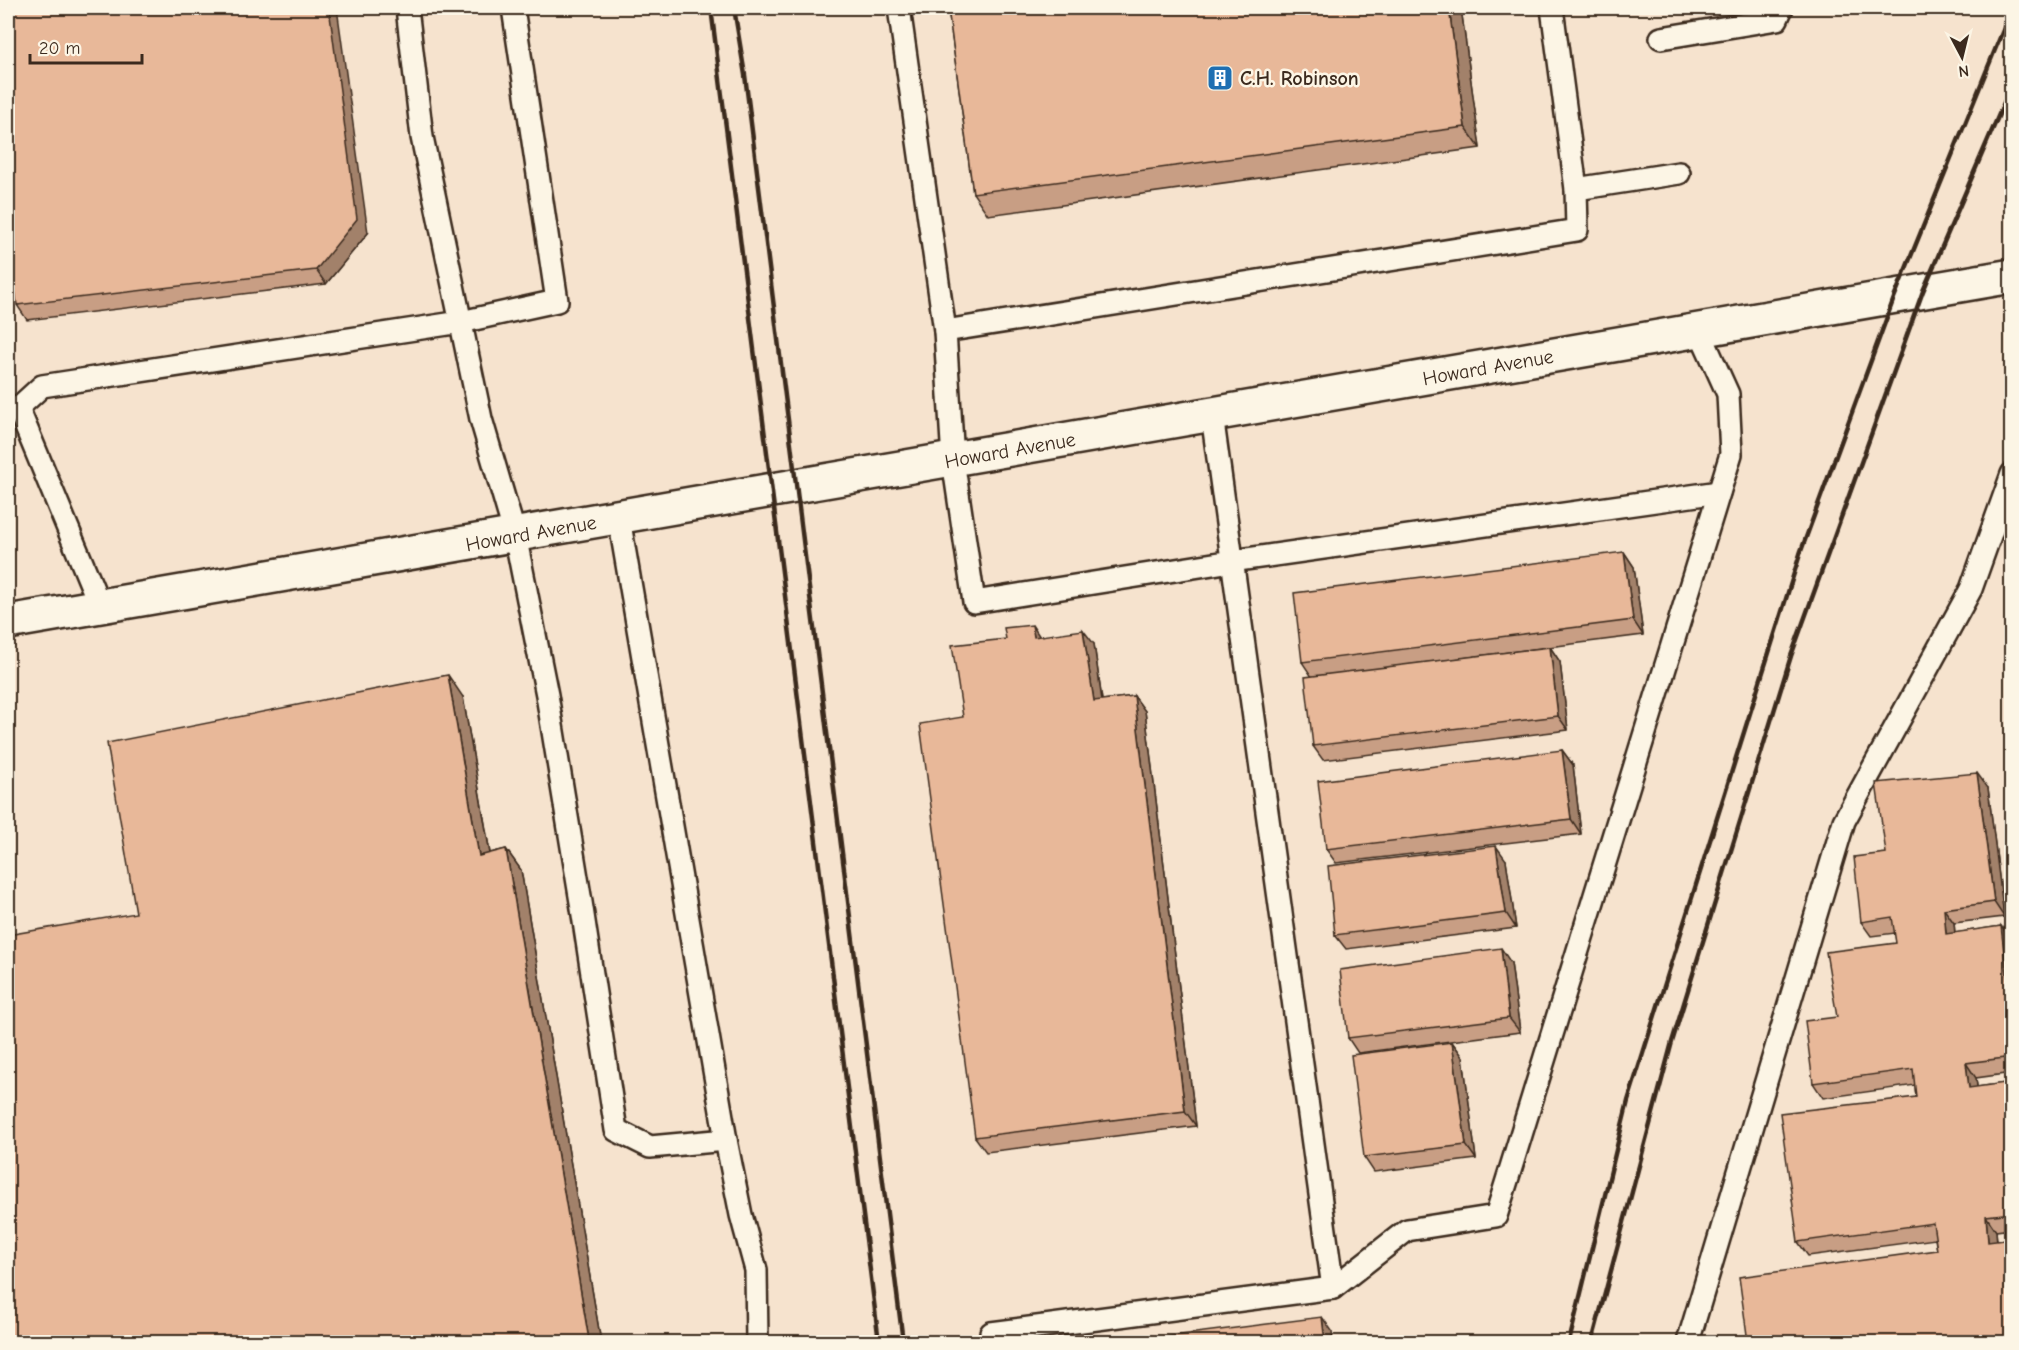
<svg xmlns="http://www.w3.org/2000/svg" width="2019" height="1350" viewBox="0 0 2019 1350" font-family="'Comic Neue',sans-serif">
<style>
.built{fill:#f6e3ce}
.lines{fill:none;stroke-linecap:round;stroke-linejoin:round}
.lane-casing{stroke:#3b2a1e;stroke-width:26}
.street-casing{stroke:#3b2a1e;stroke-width:38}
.lane{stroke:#fcf5e5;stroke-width:21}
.street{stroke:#fcf5e5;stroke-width:33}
.rail{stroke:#3b2a1e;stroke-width:4.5}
.wall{fill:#c89e84;stroke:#3b2a1e;stroke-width:1.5}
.shaded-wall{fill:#a2816b;stroke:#3b2a1e;stroke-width:1.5}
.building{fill:#e8b899;stroke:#3b2a1e;stroke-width:1.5}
.labels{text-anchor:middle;stroke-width:5;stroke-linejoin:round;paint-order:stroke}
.poi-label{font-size:20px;font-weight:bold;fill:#3b2a1e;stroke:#fcf5e5;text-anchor:start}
.street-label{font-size:20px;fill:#3b2a1e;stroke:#fcf5e5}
</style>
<rect width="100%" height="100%" fill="#fcf5e5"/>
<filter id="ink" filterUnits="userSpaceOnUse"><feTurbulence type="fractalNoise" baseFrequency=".0167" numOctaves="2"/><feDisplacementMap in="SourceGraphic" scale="12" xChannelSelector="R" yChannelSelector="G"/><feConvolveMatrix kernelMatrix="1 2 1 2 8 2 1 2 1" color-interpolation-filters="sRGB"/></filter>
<g filter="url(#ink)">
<!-- built -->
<rect class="built" x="8" y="8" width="2003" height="1334"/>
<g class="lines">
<!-- lane casing -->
<g class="lane-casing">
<g id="lane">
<polyline points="407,8 422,137 481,419 515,535 547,695 581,902 616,1130 650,1147 726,1140"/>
<polyline points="899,8 945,331 953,460 974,602 1232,561 1719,492"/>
<polyline points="1661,38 1777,19 1782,8"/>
<polyline points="1576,189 1679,173"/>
<polyline points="945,331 1577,230 1576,189 1552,8"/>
<polyline points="1212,415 1333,1288"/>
<polyline points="619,518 726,1140 741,1215 756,1270 757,1342"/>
<polyline points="100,606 18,408 42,386 461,322 557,301 513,8"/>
<polyline points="990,1342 991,1333 1333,1288 1407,1230 1496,1216 1731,454 1728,394 1699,330"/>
<polyline points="1688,1342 1844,821 1971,589 2012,474"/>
</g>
</g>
<!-- street casing -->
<g class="street-casing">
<polyline id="street" points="8,622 2012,276"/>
</g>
<!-- lane -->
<use href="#lane" class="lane"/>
<!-- street -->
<use href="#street" class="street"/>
<!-- rail -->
<g class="rail">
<polyline points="711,8 879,1342"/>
<polyline points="734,8 745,75 903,1342"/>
<polyline points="1569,1342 1628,1101 1801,551 1894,298 2012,8"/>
<polyline points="1592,1342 1672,1042 1791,656 1923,291 2012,84"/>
</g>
</g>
<!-- wall -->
<g class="wall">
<polygon points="948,8 1461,8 1480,148 988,215 973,193"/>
<polygon points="368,233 326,284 27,320 17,305"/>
<polygon points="1624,552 1634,567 1643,635 1312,677 1302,662"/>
<polygon points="1039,636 1094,644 1102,700 1134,696 1145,711 1196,1126 986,1152 975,1137 963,717"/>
<polygon points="1550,647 1560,662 1568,730 1323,760 1313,746"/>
<polygon points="463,697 490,853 506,849 521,870 601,1342 8,1342 136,913"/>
<polygon points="1562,750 1573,765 1581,834 1336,863 1326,849"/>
<polygon points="1988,788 2004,917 1954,923 1955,933 2001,926 2011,940 2012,1073 1976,1078 1977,1087 2012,1082 2012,1229 1996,1231 1997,1241 1937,1250 1935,1239 1808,1256 1798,1242 1916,1097 1915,1085 1823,1098 1813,1083 1837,1017 1896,943 1895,933 1871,936 1861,922 1886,853"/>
<polygon points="1506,860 1516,928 1346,949 1335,935"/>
<polygon points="1511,963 1520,1032 1358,1053 1348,1038"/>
<polygon points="1452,1042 1463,1057 1476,1159 1374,1172 1364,1157"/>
</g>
<!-- shaded-wall -->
<g class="shaded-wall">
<polygon points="329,8 337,8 368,233 326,284 316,270"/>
<polygon points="1449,8 1461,8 1480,148 1465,127"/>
<polygon points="1624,552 1634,567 1643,635 1633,620"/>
<polygon points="1032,625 1042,640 1034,637"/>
<polygon points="1083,630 1094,644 1104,715 1094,701"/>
<polygon points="1550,647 1560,662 1568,730 1558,716"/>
<polygon points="448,675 463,697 494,877 479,856"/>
<polygon points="1134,696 1145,711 1196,1126 1185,1111"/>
<polygon points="1562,750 1573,765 1581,834 1571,819"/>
<polygon points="1977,773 1988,788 2004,917 1994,902"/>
<polygon points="1496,846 1506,860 1516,928 1506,913"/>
<polygon points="506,849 521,870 601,1342 591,1342 589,1340"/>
<polygon points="1944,909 1954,923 1956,948 1946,934"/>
<polygon points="2001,926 2011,940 2012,944 2012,1023"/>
<polygon points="1501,948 1511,963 1520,1032 1509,1018"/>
<polygon points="1452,1042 1463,1057 1476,1159 1466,1145"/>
<polygon points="1966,1063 1976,1078 1979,1103 1969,1088"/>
<polygon points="1986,1216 1996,1231 1998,1257 1988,1242"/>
<polygon points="1322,1317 1332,1331 1333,1342 1325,1342"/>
</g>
<!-- building -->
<g class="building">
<polygon points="8,8 329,8 357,219 316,270 17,305 8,234"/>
<polygon points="948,8 1449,8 1465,127 973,193"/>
<polygon points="1624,552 1633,620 1302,662 1294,593"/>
<polygon points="1032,625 1034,637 1083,630 1094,701 1134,696 1185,1111 975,1137 920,724 963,717 952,645 1006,639 1004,628"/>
<polygon points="1550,647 1558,716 1313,746 1305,677"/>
<polygon points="448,675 479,856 506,849 589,1340 575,1342 8,1342 8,935 136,913 107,743"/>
<polygon points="1562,750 1571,819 1326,849 1318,781"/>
<polygon points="1977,773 1994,902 1944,909 1946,934 2001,926 2012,1023 2012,1057 1966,1063 1969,1088 2012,1082 2012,1213 1986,1216 1988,1242 2012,1239 2012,1342 1748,1342 1739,1277 1937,1250 1933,1223 1798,1242 1780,1113 1916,1097 1913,1069 1813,1083 1805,1021 1837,1017 1826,952 1896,943 1892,917 1861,922 1854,857 1886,853 1876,783"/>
<polygon points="1496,846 1506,913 1335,935 1328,866"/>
<polygon points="1501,948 1509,1018 1348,1038 1340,970"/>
<polygon points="1452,1042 1466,1145 1364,1157 1351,1055"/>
<polygon points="1322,1317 1325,1342 1125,1342"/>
</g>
</g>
<!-- icons -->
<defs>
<g id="building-square" transform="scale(1.35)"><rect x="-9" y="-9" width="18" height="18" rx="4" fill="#1f6fb2" stroke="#fcf5e5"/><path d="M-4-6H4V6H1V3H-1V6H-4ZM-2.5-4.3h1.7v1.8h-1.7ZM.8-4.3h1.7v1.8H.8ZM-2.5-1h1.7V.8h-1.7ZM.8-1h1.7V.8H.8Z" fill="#fff"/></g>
</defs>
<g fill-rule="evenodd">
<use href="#building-square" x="1220" y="78"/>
</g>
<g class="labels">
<!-- poi labels -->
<g class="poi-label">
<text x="1240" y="85">C.H. Robinson</text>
</g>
<!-- street labels -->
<g class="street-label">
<text transform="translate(1488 367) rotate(-10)" y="7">Howard Avenue</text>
<text transform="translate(1010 450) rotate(-10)" y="7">Howard Avenue</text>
<text transform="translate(531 533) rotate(-10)" y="7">Howard Avenue</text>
</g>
</g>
<!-- margin -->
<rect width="2019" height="1350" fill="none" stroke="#fcf5e5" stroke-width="30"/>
<rect x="15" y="15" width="1989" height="1320" fill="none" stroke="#3b2a1e" stroke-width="2" filter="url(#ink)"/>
<!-- north arrow -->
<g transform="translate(1962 57) rotate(173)" stroke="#fcf5e5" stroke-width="4.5" paint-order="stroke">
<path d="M0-4.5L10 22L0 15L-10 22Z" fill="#3b2a1e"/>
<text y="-9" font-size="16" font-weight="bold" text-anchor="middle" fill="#3b2a1e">N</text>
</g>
<!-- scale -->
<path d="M30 54v9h112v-9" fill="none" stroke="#3b2a1e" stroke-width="3"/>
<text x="39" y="54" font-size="18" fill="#3b2a1e" stroke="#fcf5e5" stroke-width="4.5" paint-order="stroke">20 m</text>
</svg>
